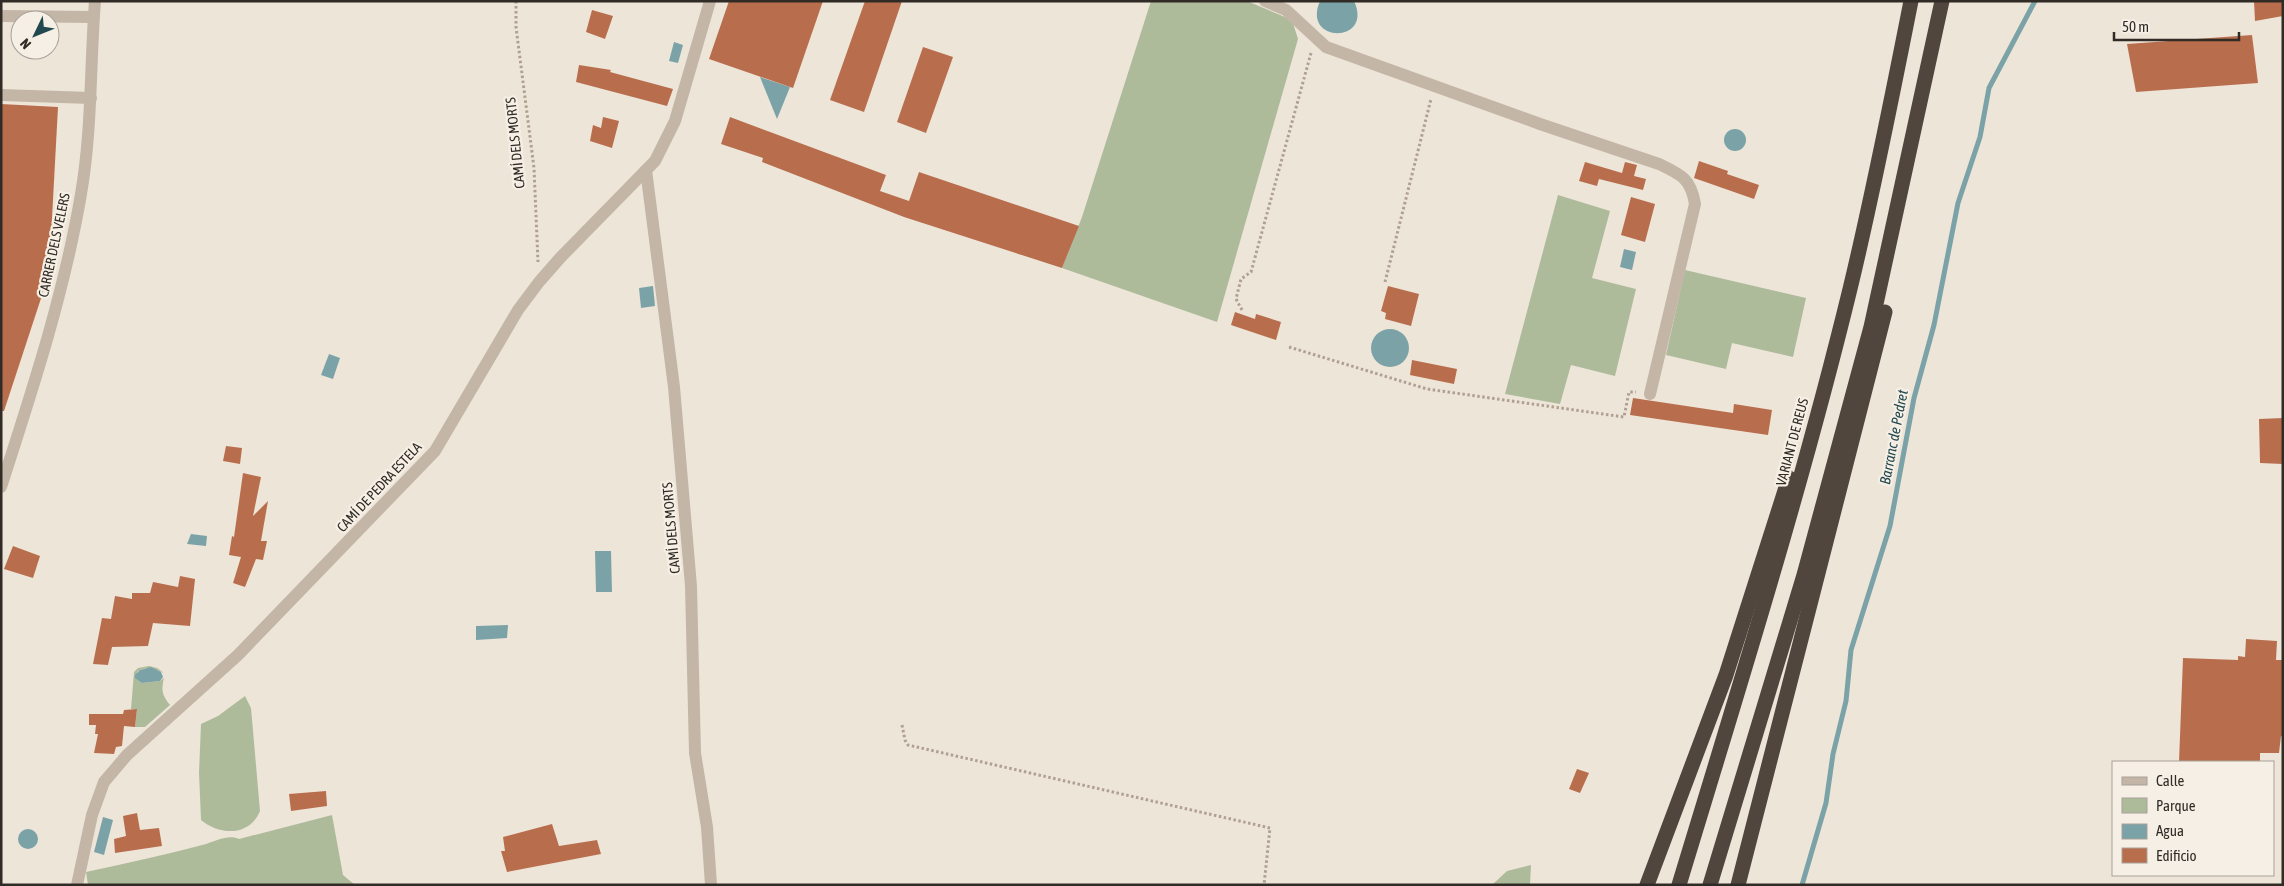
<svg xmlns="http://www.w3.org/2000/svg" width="2284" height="886" viewBox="0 0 2284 886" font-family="'Asap Condensed',sans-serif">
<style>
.green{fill:#aebb9b}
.water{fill:#7ba3a7}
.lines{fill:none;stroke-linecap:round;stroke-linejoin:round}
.stream{stroke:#7ba3a7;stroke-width:5}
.building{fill:#b86e4d}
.path{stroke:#b0a091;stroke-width:3;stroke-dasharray:2.5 2.5;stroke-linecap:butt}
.minor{stroke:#c4b6a7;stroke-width:12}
.highway{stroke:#51463e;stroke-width:15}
.labels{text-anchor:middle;stroke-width:4.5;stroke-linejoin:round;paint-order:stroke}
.street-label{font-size:14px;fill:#312b26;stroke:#f6efe5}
.water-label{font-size:15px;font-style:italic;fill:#21484e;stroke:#f6efe5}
</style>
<rect width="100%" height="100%" fill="#eee5d9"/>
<!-- green -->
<g class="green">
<polygon points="1151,1 1247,1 1292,20 1298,39 1217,322 1062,268 1082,217"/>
<polygon points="1558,195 1610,211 1592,278 1636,289 1615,376 1571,365 1560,404 1505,394"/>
<polygon points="1685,270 1806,298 1793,357 1732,343 1726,369 1666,355"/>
<path d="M149,666L157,668L164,673C155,669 146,665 137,672L142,683L160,681L164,678C161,690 162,695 170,705L145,727H135L137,709H131L134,672L138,668Z"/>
<path d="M245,696L251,708L260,811C250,836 220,836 201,820L199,773L201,724L218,716Z"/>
<path d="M332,815L343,875L355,885H88L86,872C126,863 166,855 206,844C215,841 229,834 239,839Z"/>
<polygon points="1531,865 1530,885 1492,885 1507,871"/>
</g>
<!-- water -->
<g class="water">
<path d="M1320,1H1354C1374,44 1301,44 1320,1Z"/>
<polygon points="674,42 683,45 678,63 669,61"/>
<polygon points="760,77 790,87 777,119"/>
<circle cx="1735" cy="140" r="11"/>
<polygon points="1624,249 1636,252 1632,270 1620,267"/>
<polygon points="653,286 655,306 641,308 639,288"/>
<circle cx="1390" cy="348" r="19"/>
<polygon points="329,354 340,358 333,379 321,375"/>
<polygon points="191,534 207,536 206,546 187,544"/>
<polygon points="595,551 611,551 612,592 596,592"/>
<polygon points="508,625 507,638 476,640 476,626"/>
<polygon points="151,667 161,672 163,677 160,681 142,683 135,678 135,675 140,670"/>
<polygon points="103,817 113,820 104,855 94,852"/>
<circle cx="28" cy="839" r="10"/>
</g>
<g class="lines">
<!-- stream -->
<polyline class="stream" points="1802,885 1826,803 1833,754 1846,701 1851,650 1890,526 1914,398 1934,325 1958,203 1980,137 1989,88 2035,1"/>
</g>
<!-- building -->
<g class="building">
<polygon points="729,1 823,1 793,88 709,59"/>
<polygon points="865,1 902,1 864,112 830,100"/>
<polygon points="2254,1 2283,1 2283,16 2255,21"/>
<polygon points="592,10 613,16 605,39 586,32"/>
<polygon points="2252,35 2258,83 2136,92 2127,44"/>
<polygon points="923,47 953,57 926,133 897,122"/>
<polygon points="579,65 611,70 610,72 673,89 667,106 576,82"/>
<polygon points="1,104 58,107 49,274 4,411 1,411"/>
<polygon points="603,117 619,121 612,148 590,141 593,125 601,128"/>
<polygon points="730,117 886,175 880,191 909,201 919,172 1079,226 1062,268 904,217 762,162 763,158 721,144"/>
<polygon points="1699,161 1728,171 1727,174 1759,185 1754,199 1694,178"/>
<polygon points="1585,162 1622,173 1625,162 1637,165 1634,176 1646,179 1643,190 1599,179 1597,186 1579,181"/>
<polygon points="1631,197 1655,204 1645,242 1621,235"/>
<polygon points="1388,286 1419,294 1411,326 1385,319 1386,313 1381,311"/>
<polygon points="1235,312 1255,319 1256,314 1281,322 1276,340 1231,325"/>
<polygon points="1412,360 1457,369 1454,384 1410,375"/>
<polygon points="1633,398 1733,413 1734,404 1772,410 1768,435 1630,415"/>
<polygon points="2283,418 2283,464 2260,463 2259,419"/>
<polygon points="226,446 242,448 240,464 223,461"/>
<polygon points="243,473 261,477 253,516 268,501 261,541 267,541 263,560 256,559 245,587 233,583 241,557 229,555 232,536 234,537"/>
<polygon points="13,546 40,556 33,578 4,569"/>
<polygon points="180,576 195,579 190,626 153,623 148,646 112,647 108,665 93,664 102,618 111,619 115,596 132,599 132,593 150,593 153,582 178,587"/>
<polygon points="2246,639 2277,641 2276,660 2283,660 2283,736 2281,736 2279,753 2260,753 2260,762 2179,762 2183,658 2238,660 2238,656 2245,657"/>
<polygon points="137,709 135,727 124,726 122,746 116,747 114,754 94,753 98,734 95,734 96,725 89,725 89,714 123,714 124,710"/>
<polygon points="1577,769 1589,773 1580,793 1569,789"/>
<polygon points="326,791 327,806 291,811 289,794"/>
<polygon points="137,813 140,830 159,828 162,846 115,853 114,839 126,836 123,816"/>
<polygon points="552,824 559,846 597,840 601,854 507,872 501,851 505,851 503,837"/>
</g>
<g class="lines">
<!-- path -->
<g class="path">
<polyline points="516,1 516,27 534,168 538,262"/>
<polyline points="1385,282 1431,99"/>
<polyline points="1242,310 1236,299 1241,279 1251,272 1311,53"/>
<polyline points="1289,347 1427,389 1624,417 1629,392 1636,392"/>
<polyline points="902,725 905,740 908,745 1270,828 1264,885"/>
</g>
<!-- minor -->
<g class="minor">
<path d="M1265,1L1286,10L1326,47L1540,124L1659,164C1682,175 1691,179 1695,204L1650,394"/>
<polyline points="1,16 93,17"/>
<polyline points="1,95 91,98"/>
<polyline points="646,170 674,387 691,586 695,753 707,827 711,885"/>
<path d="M1,487C32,391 64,294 81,194C92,130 90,66 95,1"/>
<polyline points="77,885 92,815 104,782 127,755 238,655 435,451 518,310 539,282 560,258 655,161 675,121 710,1"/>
</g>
<!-- highway -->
<g class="highway">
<polyline points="1647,885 1726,675 1789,478"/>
<path d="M1679,885C1739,687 1801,490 1850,289C1873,194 1892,97 1911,1"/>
<polyline points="1710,885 1804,575 1871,327 1942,1"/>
<polyline points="1738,885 1885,312"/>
</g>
</g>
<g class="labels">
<!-- street labels -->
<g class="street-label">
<text transform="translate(515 143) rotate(-96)" y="5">CAMÍ DELS MORTS</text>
<text transform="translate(54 245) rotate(-78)" y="5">CARRER DELS VELERS</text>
<text transform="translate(1792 442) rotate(-75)" y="5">VARIANT DE REUS</text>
<text transform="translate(379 487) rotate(-47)" y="5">CAMÍ DE PEDRA ESTELA</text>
<text transform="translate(671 528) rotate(-95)" y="5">CAMÍ DELS MORTS</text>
</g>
<!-- water labels -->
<g class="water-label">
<text transform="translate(1894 437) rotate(-79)" y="5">Barranc de Pedret</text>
</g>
</g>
<!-- border -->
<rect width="2284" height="886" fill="none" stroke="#312b26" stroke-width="5"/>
<!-- legend -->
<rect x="2112" y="761" width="162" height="115" fill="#f6efe5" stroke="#a7a199"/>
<rect x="2122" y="777" width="25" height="8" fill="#c4b6a7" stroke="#a7a199"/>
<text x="2156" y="786" font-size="15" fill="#312b26">Calle</text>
<rect x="2122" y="798" width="25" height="15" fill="#aebb9b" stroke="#a7a199"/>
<text x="2156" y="811" font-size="15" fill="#312b26">Parque</text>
<rect x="2122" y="824" width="25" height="15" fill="#7ba3a7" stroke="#a7a199"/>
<text x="2156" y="836" font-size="15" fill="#312b26">Agua</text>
<rect x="2122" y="848" width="25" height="15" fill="#b86e4d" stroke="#a7a199"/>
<text x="2156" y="861" font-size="15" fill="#312b26">Edificio</text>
<!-- north arrow -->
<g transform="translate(35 35) rotate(227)"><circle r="24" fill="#f6efe5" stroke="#a7a199"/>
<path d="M0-4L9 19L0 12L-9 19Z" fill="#21484e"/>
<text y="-8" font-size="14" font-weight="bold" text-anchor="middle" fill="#312b26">N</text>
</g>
<!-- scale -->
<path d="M2114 32v8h125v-8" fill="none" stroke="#312b26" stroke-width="2.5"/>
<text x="2122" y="32" font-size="15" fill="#312b26" stroke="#f6efe5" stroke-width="4" paint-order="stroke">50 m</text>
</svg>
